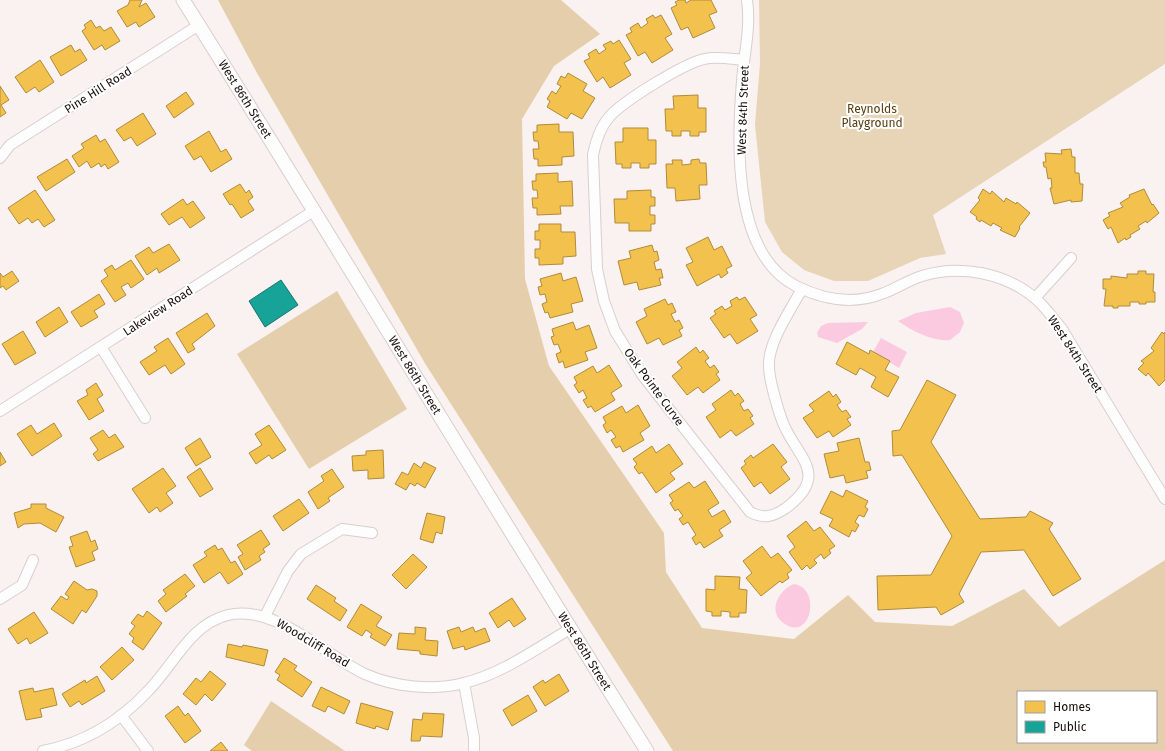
<svg xmlns="http://www.w3.org/2000/svg" width="1165" height="751" viewBox="0 0 1165 751" font-family="'Fira Sans',sans-serif">
<style>
.green{fill:#e8d4b7}
.forest{fill:#e4ceac;fill-rule:evenodd}
.water{fill:#fbcae0}
.homes{fill:#f2c14e;stroke:#b18b3a}
.public{fill:#17a398;stroke:#18766e}
.lines{fill:none;stroke-linecap:round;stroke-linejoin:round}
.minor-casing{stroke:#d9cfcc;stroke-width:12}
.tertiary-casing{stroke:#d9cfcc;stroke-width:15}
.minor{stroke:#fefdfd;stroke-width:10}
.tertiary{stroke:#fefdfd;stroke-width:13}
.labels{text-anchor:middle;stroke-width:4;stroke-linejoin:round;paint-order:stroke}
.street-label{font-size:12px;fill:#190e0b;stroke:#fff}
.park-label{font-size:12px;fill:#563e0f;stroke:#fff}
</style>
<rect width="100%" height="100%" fill="#f9f2f0"/>
<!-- green -->
<polygon class="green" points="759,0 1165,0 1165,64 933,215 946,254 920,258 868,281 834,281 804,270 782,252 765,222 755,125 760,63"/>
<!-- forest -->
<g class="forest">
<path d="M218,0H561L600,34L554,66L522,119L525,279L549,366L664,533L666,572L702,628L794,639L848,595L875,622L952,626L1024,589L1059,627L1165,560V751H673L426,365L257,73ZM1018,692H1156V742H1018Z"/>
<polygon points="337,291 407,409 309,469 237,354"/>
<polygon points="271,701 345,751 252,751 244,745"/>
</g>
<!-- water -->
<g class="water">
<path d="M950,307L960,312L964,323L960,332L950,340C933,342 912,331 898,321L916,313Z"/>
<polygon points="868,322 862,329 837,343 818,337 817,333 821,326 828,323"/>
<polygon points="881,338 907,352 899,368 873,352"/>
<path d="M794,584C823,588 810,647 781,621C768,609 780,589 794,584Z"/>
</g>
<!-- homes -->
<g class="homes">
<polygon points="130,0 142,0 139,7 146,3 155,17 139,27 136,22 127,27 117,11 128,5"/>
<polygon points="679,0 685,0 686,3 691,0 711,0 717,12 709,15 715,28 693,38 688,27 681,30 671,8 677,5 675,2"/>
<polygon points="653,15 655,18 661,15 672,34 665,38 673,50 652,63 645,52 638,56 626,35 632,32 630,28 638,23 641,28 648,23 646,19"/>
<polygon points="91,20 96,28 100,26 104,31 111,27 120,41 105,50 102,45 94,50 82,31 86,28 84,25"/>
<polygon points="619,40 631,59 624,63 631,75 610,88 603,77 597,82 584,61 590,58 588,54 596,49 599,54 606,49 603,45 611,41 613,44"/>
<polygon points="71,45 75,52 80,49 87,60 61,76 50,57"/>
<polygon points="40,60 54,82 39,92 35,87 26,93 15,77"/>
<polygon points="568,73 587,84 583,91 595,98 582,119 571,113 567,119 547,107 550,101 547,99 552,91 556,94 561,86 557,84 561,76 565,78"/>
<polygon points="0,86 9,100 1,105 6,113 0,117"/>
<polygon points="186,92 194,104 174,118 166,106"/>
<polygon points="698,95 698,108 706,108 706,132 699,132 699,136 690,136 690,131 681,131 681,136 672,136 672,131 666,131 665,109 674,109 673,96"/>
<polygon points="143,113 156,134 137,146 131,137 124,141 116,130"/>
<polygon points="559,124 559,132 573,132 574,156 562,157 562,165 538,166 538,159 534,159 533,149 539,149 538,141 534,141 533,132 537,132 537,125"/>
<polygon points="623,128 648,128 648,140 656,140 656,164 649,164 649,168 640,168 640,163 631,163 631,168 622,168 622,164 616,164 615,142 623,142"/>
<polygon points="209,131 221,152 226,149 232,159 211,172 201,156 194,160 185,146"/>
<polygon points="96,135 100,142 105,139 119,162 108,169 105,164 101,167 99,163 91,168 87,161 79,167 72,156 84,148 81,144"/>
<polygon points="1071,149 1072,157 1075,157 1075,173 1079,173 1080,184 1083,184 1082,201 1071,202 1071,200 1054,204 1050,188 1052,188 1051,178 1048,179 1046,167 1044,167 1043,162 1046,162 1045,153 1062,154 1061,150"/>
<polygon points="67,159 75,172 46,191 37,177"/>
<polygon points="699,159 700,163 706,163 707,185 699,185 700,199 676,201 675,188 667,188 666,164 673,164 672,160 682,160 682,165 691,164 691,160"/>
<polygon points="558,173 558,182 572,181 573,206 560,206 561,214 537,215 537,208 533,208 532,198 538,198 537,190 533,190 532,181 536,181 536,174"/>
<polygon points="240,184 246,193 249,190 253,197 248,201 254,210 241,218 232,204 230,205 223,194"/>
<polygon points="983,189 990,194 992,191 1004,202 1006,198 1016,204 1017,202 1030,213 1019,227 1020,228 1015,237 1000,230 1002,228 993,223 991,226 981,220 980,222 976,219 977,217 970,212 980,200 978,198"/>
<polygon points="1144,189 1152,205 1153,204 1159,213 1147,223 1146,221 1138,226 1140,229 1130,235 1131,237 1126,240 1125,238 1118,243 1111,227 1108,229 1103,220 1110,216 1108,213 1123,207 1120,203 1130,197 1129,195"/>
<polygon points="35,190 55,220 44,227 38,219 32,223 28,218 19,224 8,208"/>
<polygon points="651,190 651,197 655,197 655,206 650,206 650,215 655,215 655,224 651,224 651,231 629,231 629,223 615,223 614,199 627,199 627,191"/>
<polygon points="183,199 187,205 193,201 205,218 190,228 182,217 169,225 161,214"/>
<polygon points="539,224 561,224 561,232 575,232 576,256 563,257 563,264 539,265 539,258 535,258 535,249 540,249 540,240 535,240 535,231 539,231"/>
<polygon points="708,237 714,250 722,246 732,266 726,269 728,273 721,278 719,274 697,286 686,265 693,262 686,248"/>
<polygon points="169,244 180,260 159,273 157,268 147,275 135,256 149,247 153,253"/>
<polygon points="652,245 654,252 657,251 659,260 654,262 656,270 661,269 663,278 659,278 661,285 639,290 637,282 624,285 618,261 631,258 629,251"/>
<polygon points="131,260 144,279 131,288 128,283 121,287 126,295 115,302 101,281 108,276 104,270 112,265 115,270"/>
<polygon points="12,271 19,281 6,290 3,286 0,288 0,273 3,277"/>
<polygon points="1138,271 1146,271 1146,274 1154,274 1153,292 1155,292 1155,302 1146,302 1146,304 1139,304 1139,302 1130,302 1130,306 1118,306 1118,308 1113,308 1113,306 1104,306 1106,289 1103,289 1103,279 1111,279 1111,276 1127,278 1127,274 1138,274"/>
<polygon points="561,273 563,281 576,277 583,301 571,304 573,312 550,318 548,312 545,313 542,304 547,302 545,294 540,295 538,287 542,286 540,279"/>
<polygon points="99,294 105,304 94,311 98,317 81,327 71,312"/>
<polygon points="737,297 739,300 745,297 757,315 750,319 758,331 737,344 730,334 724,338 710,318 716,314 714,311 722,306 725,310 732,306 730,301"/>
<polygon points="665,299 668,305 672,303 676,312 671,314 675,322 679,320 683,328 679,330 682,336 663,345 659,338 647,344 636,322 647,316 644,309"/>
<polygon points="59,307 68,322 45,337 36,322"/>
<polygon points="207,313 215,326 192,344 195,349 188,353 176,333"/>
<polygon points="573,322 576,330 589,325 597,348 585,352 588,360 565,368 563,361 559,363 556,354 561,352 558,344 554,345 551,337 554,336 552,329"/>
<polygon points="23,331 36,353 15,365 2,344"/>
<polygon points="1162,332 1164,334 1165,332 1165,380 1159,386 1148,373 1146,376 1138,369 1144,363 1141,361 1154,351 1151,348"/>
<polygon points="168,338 185,364 171,374 165,365 149,375 140,362 157,351 154,347"/>
<polygon points="847,342 869,354 870,350 890,361 885,370 899,377 888,397 871,387 876,377 860,368 856,375 836,364"/>
<polygon points="696,347 700,353 703,350 709,358 705,361 710,368 714,365 719,372 716,374 720,380 703,393 698,387 687,395 672,376 682,368 677,362"/>
<polygon points="609,365 622,386 611,393 615,400 595,412 591,406 588,408 583,400 587,398 583,390 579,393 574,385 577,383 574,377 593,366 597,373"/>
<polygon points="927,380 956,395 931,442 980,519 1026,517 1030,511 1053,523 1049,529 1081,579 1053,596 1024,550 981,552 959,594 964,602 941,615 936,607 878,610 877,576 931,575 952,536 902,455 893,456 892,431 900,430"/>
<polygon points="96,383 103,395 97,399 104,411 89,420 77,401 88,395 86,390"/>
<polygon points="731,390 735,396 738,393 744,401 740,404 744,411 748,409 753,416 750,418 754,424 736,436 731,430 720,438 706,417 716,410 712,404"/>
<polygon points="829,391 833,397 836,394 841,402 837,405 842,412 846,410 851,417 847,419 851,425 833,437 829,431 817,438 803,418 814,411 809,405"/>
<polygon points="638,405 650,426 640,433 644,440 623,452 620,446 616,448 611,440 616,437 611,430 607,433 603,425 606,423 603,417 622,406 626,413"/>
<polygon points="54,423 62,436 32,456 17,434 31,425 37,434"/>
<polygon points="269,425 286,450 272,459 269,455 256,464 249,453 262,445 255,434"/>
<polygon points="103,430 109,438 115,434 124,447 98,461 93,454 98,450 90,438"/>
<polygon points="200,438 211,457 196,466 185,448"/>
<polygon points="859,438 865,462 869,462 871,470 866,471 868,478 846,483 844,475 830,478 824,454 839,451 837,443"/>
<polygon points="669,444 683,464 670,473 675,479 656,493 642,472 639,474 634,467 637,464 633,459 652,446 656,453"/>
<polygon points="773,444 787,462 781,467 790,479 770,494 761,482 754,487 741,468 746,464 744,461 751,455 753,458"/>
<polygon points="383,450 384,478 368,479 368,470 353,471 352,456 366,455 366,451"/>
<polygon points="0,452 6,462 0,466"/>
<polygon points="424,462 436,468 425,488 417,483 415,486 410,483 406,490 395,484 402,472 408,475 414,463 421,468"/>
<polygon points="163,468 176,486 166,493 173,503 160,512 157,507 149,513 132,489"/>
<polygon points="200,468 213,489 200,497 187,477"/>
<polygon points="332,469 344,487 328,498 330,501 318,509 308,492 324,481 321,476"/>
<polygon points="705,481 719,503 708,510 712,517 724,510 731,522 719,530 723,536 704,548 700,542 696,545 692,538 696,535 688,522 683,525 679,519 683,516 678,509 675,511 670,503 673,501 669,495 689,482 694,488"/>
<polygon points="846,490 868,501 865,507 868,509 864,517 859,515 855,522 859,525 855,532 852,530 849,537 829,526 833,519 820,513 831,491 843,497"/>
<polygon points="299,499 309,513 283,531 273,516"/>
<polygon points="31,504 46,504 46,508 64,517 56,532 40,523 24,524 18,528 14,513 31,508"/>
<polygon points="427,513 445,517 442,534 436,532 433,543 420,539"/>
<polygon points="806,521 814,531 820,527 835,546 829,550 831,553 824,559 821,554 814,560 817,563 810,569 807,565 802,570 789,552 795,547 787,536"/>
<polygon points="261,530 270,544 263,549 265,552 259,556 261,560 245,570 238,557 243,554 237,545"/>
<polygon points="87,531 91,542 95,540 98,549 92,552 95,560 76,567 69,547 73,546 70,537"/>
<polygon points="215,545 218,550 222,548 231,563 235,561 243,574 228,584 220,572 204,583 193,565 207,556 204,552"/>
<polygon points="762,546 771,558 778,553 792,570 787,574 789,578 782,583 780,581 761,596 746,578 752,573 743,561"/>
<polygon points="413,554 427,567 406,589 392,575"/>
<polygon points="185,574 195,586 185,594 187,596 166,612 158,601 166,594 163,590"/>
<polygon points="715,576 740,577 739,589 747,590 746,613 739,613 739,617 730,617 730,612 721,611 721,616 712,616 712,612 706,611 706,589 715,590"/>
<polygon points="74,581 87,590 92,589 97,591 97,596 86,613 82,610 73,624 51,609 61,596 67,600 69,597 65,594"/>
<polygon points="316,585 336,598 334,601 347,610 340,621 307,599"/>
<polygon points="512,598 526,619 514,627 509,620 498,628 489,613"/>
<polygon points="361,604 382,617 376,626 392,635 385,646 370,637 372,634 366,630 362,636 347,627"/>
<polygon points="147,611 162,623 143,650 132,642 134,638 129,634 135,626 131,623 138,614 143,617"/>
<polygon points="34,612 48,633 30,644 27,638 18,644 8,629"/>
<polygon points="415,627 426,628 425,640 438,641 437,656 420,654 420,651 397,649 399,633 415,634"/>
<polygon points="459,627 461,632 473,627 475,632 485,628 490,641 465,650 464,646 453,649 447,631"/>
<polygon points="228,644 242,647 243,645 268,650 264,666 226,657"/>
<polygon points="122,647 134,660 112,680 100,667"/>
<polygon points="284,658 297,666 294,670 312,682 302,697 277,680 280,675 275,672"/>
<polygon points="210,671 226,684 212,701 205,694 196,705 183,694 196,678 201,682"/>
<polygon points="559,674 569,691 545,706 533,687 543,680 545,683"/>
<polygon points="97,676 105,691 82,705 79,701 70,707 62,694 85,680 86,683"/>
<polygon points="321,687 350,701 344,714 328,706 325,712 312,706"/>
<polygon points="33,688 34,692 53,688 57,705 40,709 42,717 26,720 19,691"/>
<polygon points="528,695 537,711 512,726 503,710"/>
<polygon points="361,703 393,712 388,730 376,726 375,729 356,723"/>
<polygon points="178,706 185,716 188,713 201,731 185,743 165,716"/>
<polygon points="423,713 444,714 442,737 421,736 420,741 411,741 413,719 422,720"/>
<polygon points="221,742 228,751 210,751"/>
</g>
<!-- public -->
<polygon class="public" points="281,280 298,305 265,327 249,301"/>
<g class="lines">
<!-- minor casing -->
<g class="minor-casing">
<g id="minor">
<path d="M747,0C751,27 744,54 742,81C737,142 732,253 796,286C824,300 855,305 884,293C897,288 909,280 922,276C960,264 1006,273 1036,299C1046,308 1053,318 1062,329L1165,499"/>
<path d="M744,60C731,59 717,56 704,59C683,64 625,100 610,116C600,127 596,140 593,155L597,269L604,301L615,331L643,376L750,512C764,519 773,517 786,508C831,474 797,458 783,423C778,410 769,379 769,367C767,344 791,309 802,289"/>
<polyline points="0,158 10,145 199,25"/>
<polyline points="1035,298 1071,258"/>
<polyline points="101,347 145,418"/>
<polyline points="0,411 315,210"/>
<polyline points="0,599 22,585 33,560"/>
<polyline points="265,616 288,571 301,554 342,529 372,533"/>
<polyline points="464,683 474,738 474,751"/>
<polyline points="121,715 148,751"/>
<path d="M43,751C84,743 120,721 148,691C174,665 190,624 228,615C276,604 324,655 365,674C394,687 433,691 464,683C502,674 537,648 570,629"/>
</g>
</g>
<!-- tertiary casing -->
<g class="tertiary-casing">
<g id="tertiary">
<path id="s1" d="M183,0C340,249 490,502 647,751"/>
</g>
</g>
<!-- minor -->
<use href="#minor" class="minor"/>
<!-- tertiary -->
<use href="#tertiary" class="tertiary"/>
</g>
<g class="labels">
<!-- street labels -->
<g class="street-label">
<text transform="translate(98 90) rotate(-32)" y="4">Pine Hill Road</text>
<text dy="4" stroke="none"><textPath href="#s1" startOffset="117">West 86th Street</textPath></text>
<text transform="translate(743 110) rotate(-88)" y="4">West 84th Street</text>
<text transform="translate(158 311) rotate(-33)" y="4">Lakeview Road</text>
<text transform="translate(1075 354) rotate(57)" y="4">West 84th Street</text>
<text dy="4" stroke="none"><textPath href="#s1" startOffset="441">West 86th Street</textPath></text>
<text transform="translate(654 387) rotate(54)" y="4">Oak Pointe Curve</text>
<text transform="translate(313 643) rotate(31)" y="4">Woodcliff Road</text>
<text dy="4" stroke="none"><textPath href="#s1" startOffset="765">West 86th Street</textPath></text>
</g>
<!-- park labels -->
<g class="park-label">
<text x="872" y="113">Reynolds<tspan x="872" dy="14">Playground</tspan></text>
</g>
</g>
<!-- legend -->
<rect x="1017" y="691" width="140" height="52" fill="#ffffff" stroke="#a39f9d"/>
<rect x="1025" y="701" width="20" height="12" fill="#f2c14e" stroke="#a39f9d"/>
<text x="1053" y="711" font-size="12" fill="#190e0b">Homes</text>
<rect x="1025" y="721" width="20" height="12" fill="#17a398" stroke="#a39f9d"/>
<text x="1053" y="731" font-size="12" fill="#190e0b">Public</text>
</svg>
